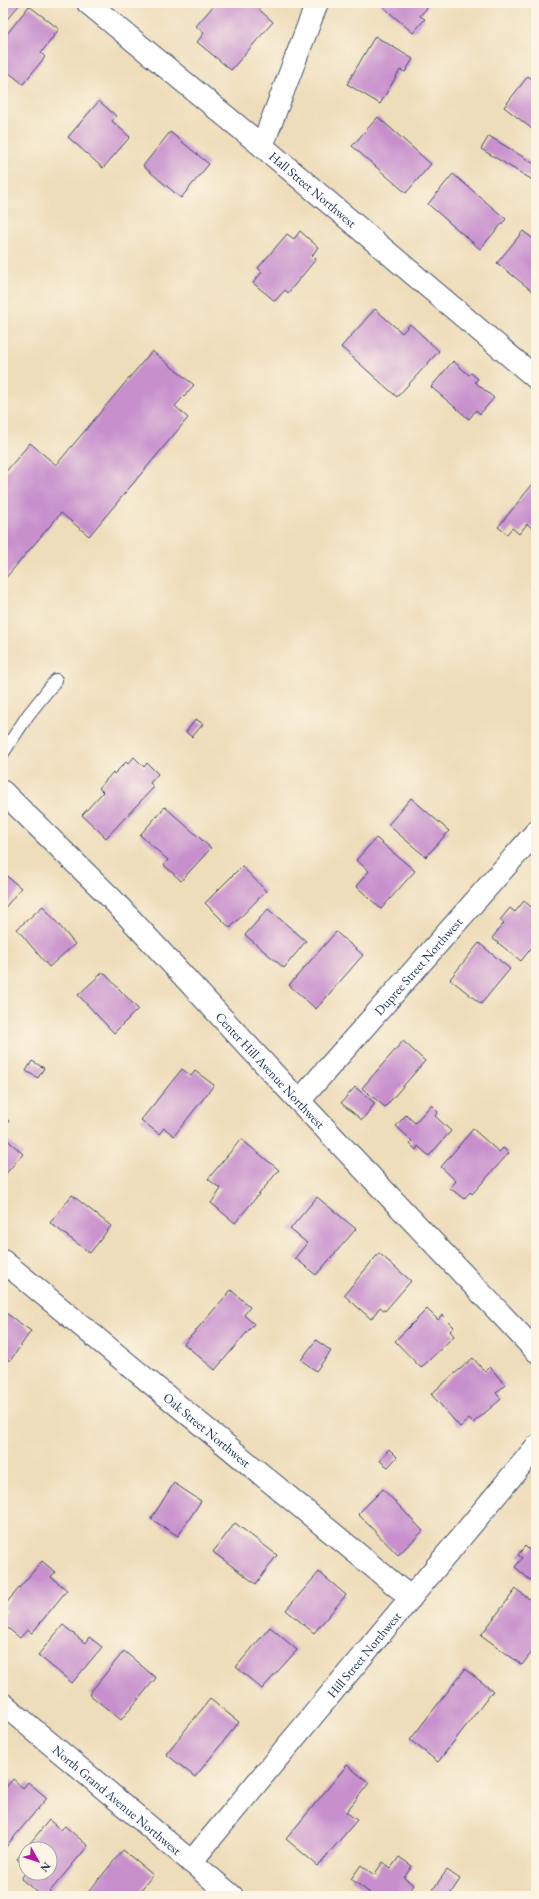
<svg xmlns="http://www.w3.org/2000/svg" width="539" height="1899" viewBox="0 0 539 1899" font-family="'EB Garamond',serif">
<style>
.building{fill:#c790cd}
.lines{fill:none;stroke-linecap:round;stroke-linejoin:round}
.service-casing{stroke:#3b496c;stroke-width:14}
.minor-casing{stroke:#3b496c;stroke-width:24}
.service{stroke:#fff;stroke-width:12}
.minor{stroke:#fff;stroke-width:22}
.labels{text-anchor:middle;stroke-width:3;stroke-linejoin:round;paint-order:stroke}
.street-label{font-size:13px;fill:#1b2f5e;stroke:#fcf5e5}
</style>
<rect width="100%" height="100%" fill="#fcf5e5"/>
<filter id="ink" filterUnits="userSpaceOnUse"><feTurbulence type="fractalNoise" baseFrequency=".025" numOctaves="2"/><feDisplacementMap in="SourceGraphic" scale="8" xChannelSelector="R" yChannelSelector="G"/><feConvolveMatrix kernelMatrix="1 2 1 2 8 2 1 2 1" color-interpolation-filters="sRGB"/></filter>
<filter id="wash" filterUnits="userSpaceOnUse"><feTurbulence type="fractalNoise" baseFrequency=".012" numOctaves="4" result="noise"/><feDisplacementMap in="SourceGraphic" scale="16" xChannelSelector="R" yChannelSelector="G"/><feGaussianBlur stdDeviation="0.9" result="paint"/><feColorMatrix in="noise" values="0 0 0 0 0 0 0 0 0 0 0 0 0 0 0 0 0 1.4 0 .05"/><feComposite in="paint" operator="in"/></filter>
<g filter="url(#wash)">
<rect width="100%" height="100%" fill="#eeddba"/>
<g id="blocks">
<!-- building -->
<g class="building">
<polygon points="3,3 21,3 3,24"/>
<polygon points="216,3 252,3 273,22 231,70 197,42 204,33 196,26"/>
<polygon points="383,3 431,3 420,16 425,19 413,33 381,5"/>
<polygon points="29,6 59,29 41,53 45,57 23,84 3,68 3,39"/>
<polygon points="375,36 413,59 405,72 400,70 380,104 347,84"/>
<polygon points="528,76 536,82 536,132 504,107"/>
<polygon points="99,101 116,116 112,121 130,137 103,168 68,137"/>
<polygon points="378,117 431,164 406,193 352,146"/>
<polygon points="170,132 209,164 181,198 143,166"/>
<polygon points="489,136 536,165 536,182 481,149"/>
<polygon points="453,174 506,219 480,249 428,204"/>
<polygon points="300,231 318,247 312,256 316,259 288,293 285,290 275,301 253,283 262,272 258,268 287,234 294,239"/>
<polygon points="523,231 536,241 536,294 497,263"/>
<polygon points="375,309 402,333 410,324 439,351 397,397 341,347"/>
<polygon points="152,351 194,385 175,406 188,418 89,536 61,513 3,581 3,475 30,443 56,465"/>
<polygon points="453,361 469,375 471,373 478,379 475,382 494,398 480,414 476,410 469,419 431,387"/>
<polygon points="536,480 536,531 527,524 519,534 512,528 507,534 498,527"/>
<polygon points="196,719 203,724 192,737 186,732"/>
<polygon points="134,757 144,767 147,763 158,774 150,783 154,787 106,838 82,815 103,792 99,788 113,772 114,774 126,762 128,764"/>
<polygon points="411,798 449,831 426,857 388,825"/>
<polygon points="165,807 211,848 181,881 164,865 168,860 140,835"/>
<polygon points="376,838 415,871 381,909 356,886 369,871 356,860"/>
<polygon points="242,866 266,891 230,928 205,903"/>
<polygon points="3,873 21,888 3,910"/>
<polygon points="524,901 536,911 536,942 521,961 492,938 504,923 500,920 510,908 515,912"/>
<polygon points="43,906 75,944 49,967 17,929"/>
<polygon points="268,909 306,941 284,968 245,935"/>
<polygon points="336,932 363,955 316,1009 289,985"/>
<polygon points="479,943 510,969 481,1004 450,979"/>
<polygon points="103,972 138,1009 114,1033 78,995"/>
<polygon points="403,1041 425,1061 385,1107 362,1088"/>
<polygon points="32,1061 44,1068 38,1078 26,1071"/>
<polygon points="182,1069 191,1076 195,1071 214,1085 174,1136 164,1128 159,1134 141,1120"/>
<polygon points="355,1087 375,1103 362,1120 341,1103"/>
<polygon points="431,1105 438,1112 435,1116 451,1131 429,1156 418,1146 416,1150 410,1144 412,1141 396,1126 406,1115 415,1123"/>
<polygon points="3,1115 9,1121 3,1128"/>
<polygon points="473,1129 499,1152 503,1148 509,1153 472,1194 470,1192 464,1199 450,1188 456,1181 441,1167"/>
<polygon points="3,1136 23,1154 3,1177"/>
<polygon points="241,1139 279,1170 235,1223 211,1203 221,1189 208,1179"/>
<polygon points="72,1195 111,1226 90,1253 50,1223"/>
<polygon points="317,1197 356,1229 316,1275 295,1258 307,1243 290,1229"/>
<polygon points="379,1253 411,1281 385,1311 380,1307 371,1319 344,1295"/>
<polygon points="231,1290 250,1307 244,1315 254,1324 215,1370 184,1344"/>
<polygon points="427,1309 438,1320 442,1315 454,1327 450,1331 454,1336 421,1368 395,1341"/>
<polygon points="3,1311 31,1331 10,1361 3,1356"/>
<polygon points="316,1340 331,1351 316,1371 301,1360"/>
<polygon points="473,1358 485,1372 490,1367 505,1385 496,1393 501,1399 473,1423 469,1419 460,1427 431,1394"/>
<polygon points="389,1449 397,1457 388,1467 380,1461"/>
<polygon points="174,1483 201,1501 178,1536 151,1519"/>
<polygon points="383,1489 423,1531 398,1555 358,1514"/>
<polygon points="235,1523 277,1555 256,1584 213,1552"/>
<polygon points="536,1544 536,1573 530,1580 515,1567 522,1558 518,1555 525,1546 530,1551"/>
<polygon points="42,1561 55,1572 51,1577 67,1590 32,1633 27,1630 20,1638 3,1624 3,1616 7,1611 3,1607"/>
<polygon points="3,1568 8,1572 3,1578"/>
<polygon points="319,1572 346,1595 314,1633 286,1610"/>
<polygon points="516,1589 536,1604 536,1647 522,1665 481,1635"/>
<polygon points="63,1625 85,1643 89,1637 102,1647 72,1683 38,1655"/>
<polygon points="270,1627 297,1650 262,1689 236,1667"/>
<polygon points="124,1651 156,1678 121,1720 89,1694"/>
<polygon points="465,1669 493,1691 438,1762 410,1740"/>
<polygon points="210,1699 239,1722 195,1777 166,1754"/>
<polygon points="347,1765 369,1783 346,1812 357,1820 318,1866 286,1839"/>
<polygon points="13,1779 23,1788 28,1782 47,1798 3,1850 3,1791"/>
<polygon points="49,1820 61,1830 65,1826 88,1846 46,1896 42,1896 21,1879 25,1873 50,1873 50,1849 26,1849 26,1867 17,1859"/>
<polygon points="123,1850 153,1875 136,1896 85,1896"/>
<polygon points="399,1857 412,1866 404,1878 414,1885 406,1896 367,1896 370,1893 351,1879 361,1865 374,1875 383,1862 391,1868"/>
<polygon points="447,1870 460,1879 449,1896 437,1896 431,1892"/>
</g>
</g>
</g>
<g filter="url(#ink)">
<use href="#blocks" fill-opacity="0" stroke="#3b496c" stroke-width="1"/>
<g class="lines">
<!-- service casing -->
<g class="service-casing">
<polyline id="service" points="3,753 28,715 56,680"/>
</g>
<!-- minor casing -->
<g class="minor-casing">
<g id="minor">
<path id="s1" d="M88,3L262,146L536,378"/>
<polyline points="262,146 317,3"/>
<path id="s2" d="M3,792L111,898L299,1101L536,1351"/>
<path id="s3" d="M299,1101L536,832"/>
<path id="s4" d="M3,1261L411,1598"/>
<path id="s5" d="M3,1704L232,1896"/>
<path id="s6" d="M191,1862L536,1447"/>
</g>
</g>
<!-- service -->
<use href="#service" class="service"/>
<!-- minor -->
<use href="#minor" class="minor"/>
</g>
</g>
<g class="labels">
<!-- street labels -->
<g class="street-label">
<text dy="5" stroke="none"><textPath href="#s1" startOffset="292">Hall Street Northwest</textPath></text>
<text dy="5" stroke="none"><textPath href="#s3" startOffset="180">Dupree Street Northwest</textPath></text>
<text dy="5" stroke="none"><textPath href="#s2" startOffset="386">Center Hill Avenue Northwest</textPath></text>
<text dy="5" stroke="none"><textPath href="#s4" startOffset="265">Oak Street Northwest</textPath></text>
<text dy="5" stroke="none"><textPath href="#s6" startOffset="270">Hill Street Northwest</textPath></text>
<text dy="5" stroke="none"><textPath href="#s5" startOffset="149">North Grand Avenue Northwest</textPath></text>
</g>
</g>
<!-- margin -->
<rect width="539" height="1899" fill="none" stroke="#fcf5e5" stroke-width="16"/>
<!-- north arrow -->
<g transform="translate(38 1861) rotate(129)"><circle r="19" fill="#fcf5e5" stroke="#a2a6af"/>
<path d="M0-3L7 15L0 10L-7 15Z" fill="#b5179e"/>
<text y="-6" font-size="11" font-weight="bold" text-anchor="middle" fill="#1b2f5e">N</text>
</g>
</svg>
